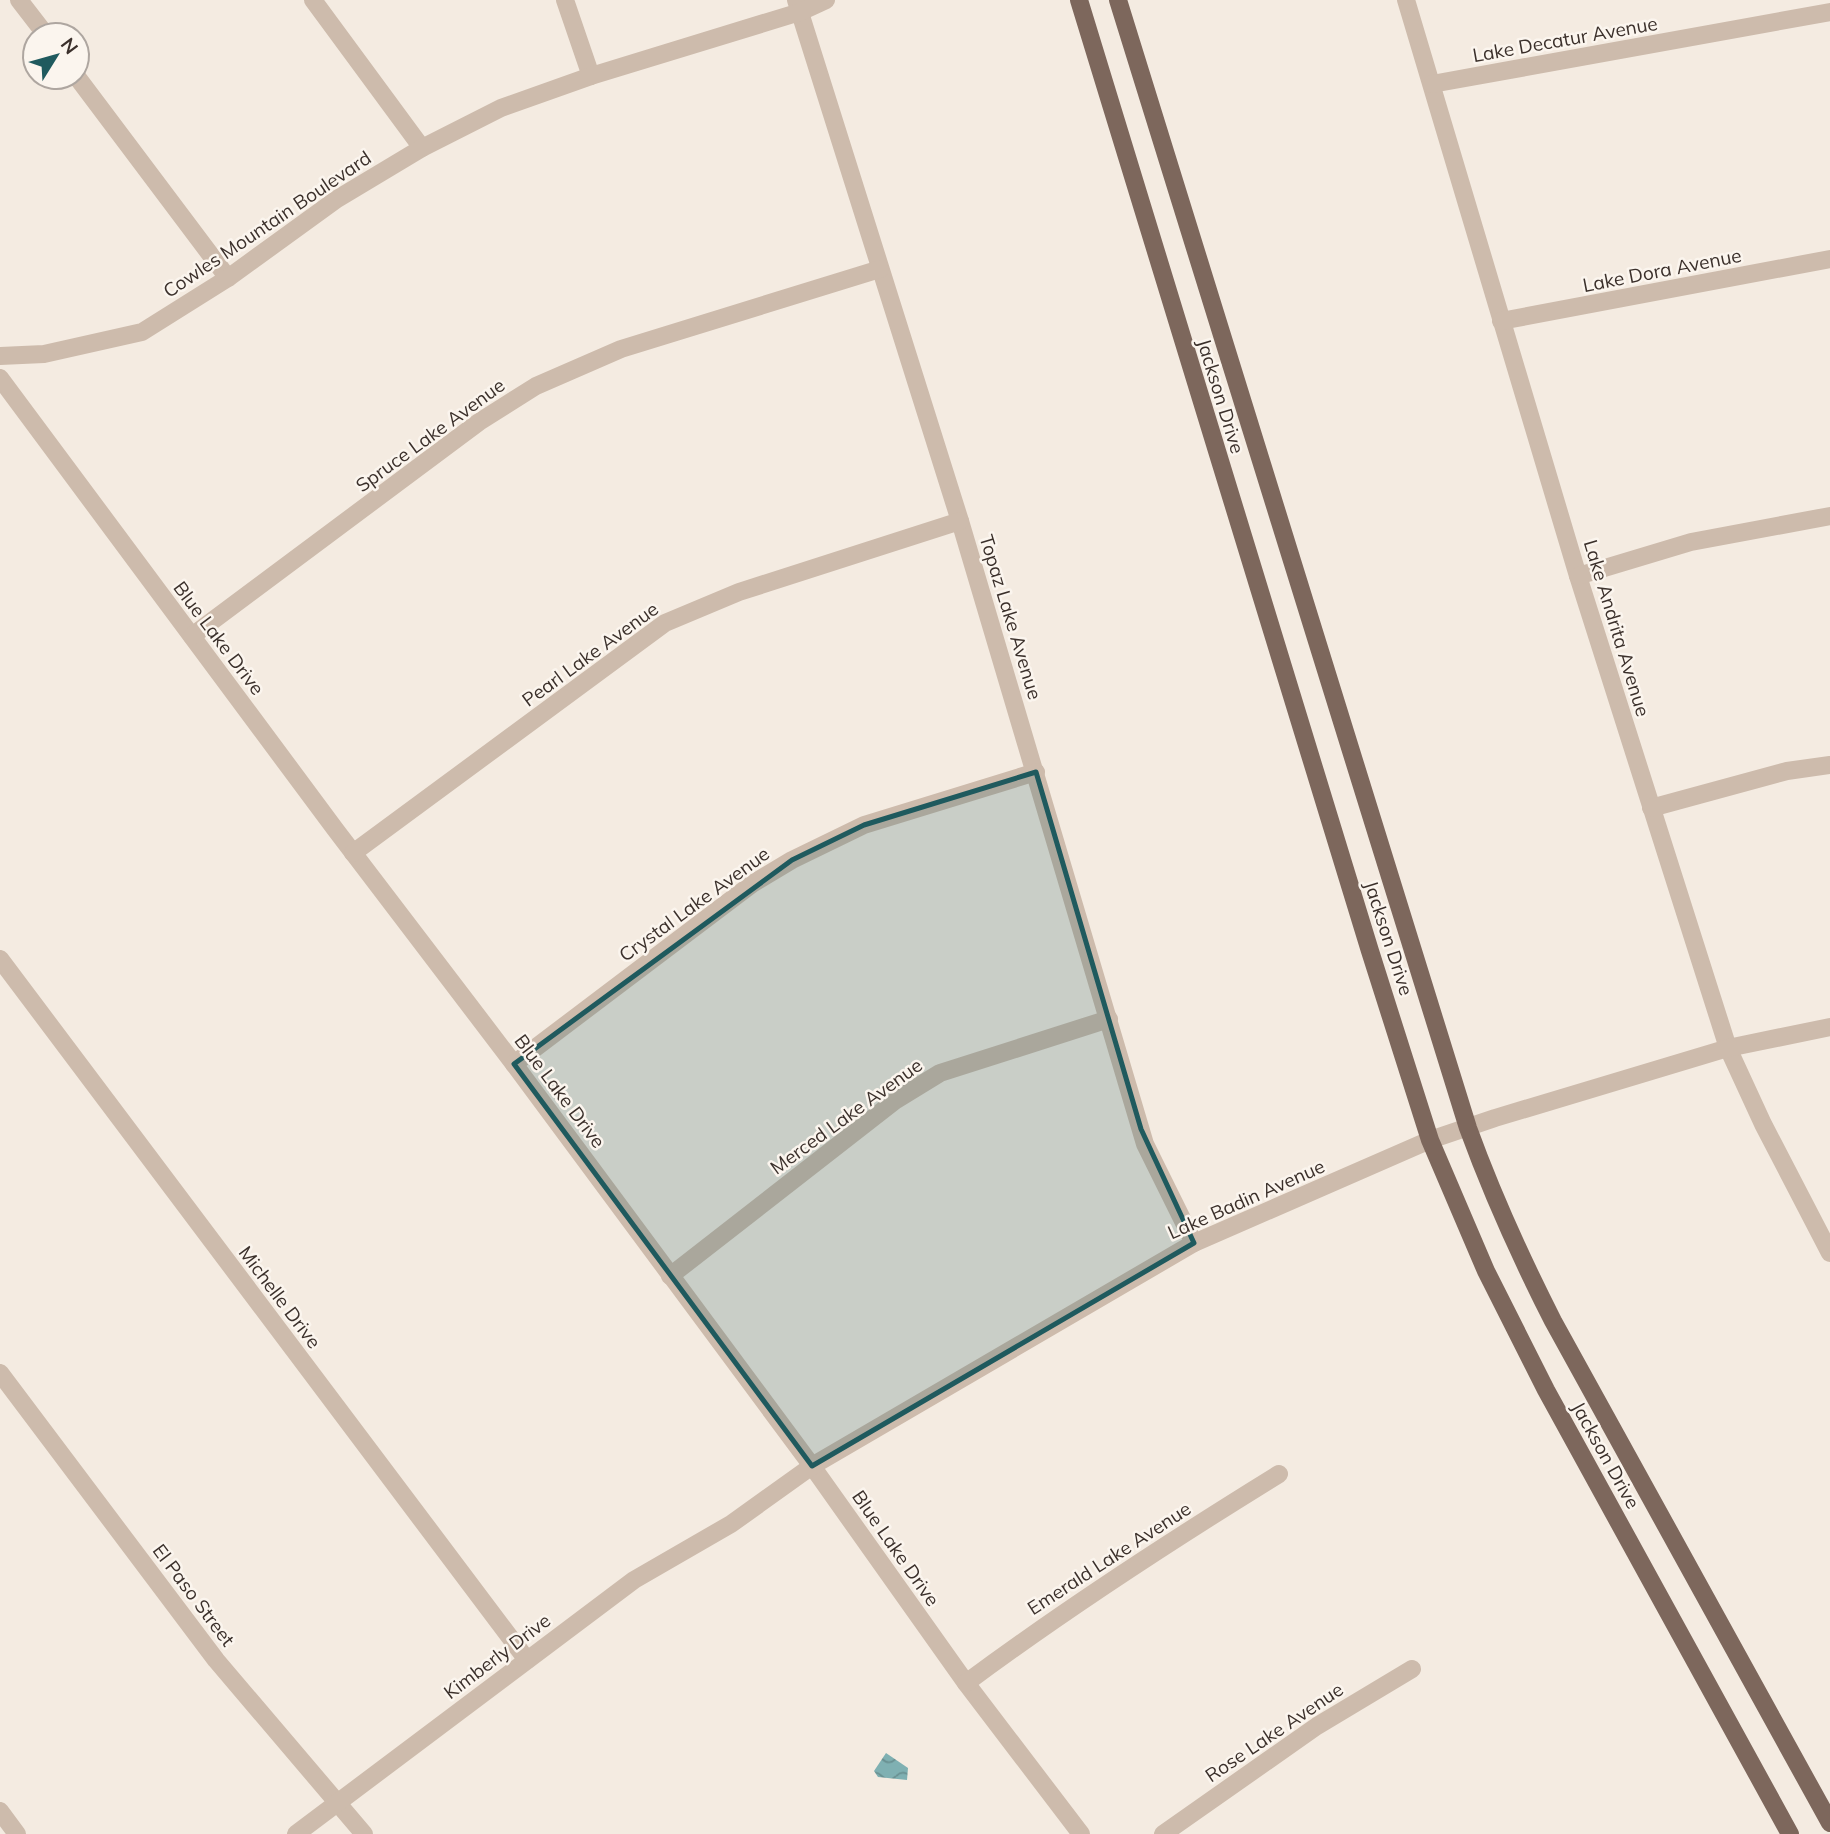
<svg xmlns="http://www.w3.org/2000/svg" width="1830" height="1834" viewBox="0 0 1830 1834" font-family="Mulish,sans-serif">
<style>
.water{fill:url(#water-waves)}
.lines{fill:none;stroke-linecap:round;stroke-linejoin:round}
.minor{stroke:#cdbbac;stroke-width:18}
.major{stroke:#7d675c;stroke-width:18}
.marked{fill:#1f5a5e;fill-opacity:0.2;stroke:#1f5a5e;stroke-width:5;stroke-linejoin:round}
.labels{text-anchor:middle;stroke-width:5;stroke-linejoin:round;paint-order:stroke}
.street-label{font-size:19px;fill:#3b302b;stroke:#fbf5ee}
</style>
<defs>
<pattern id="water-waves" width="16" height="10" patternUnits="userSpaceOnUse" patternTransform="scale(1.75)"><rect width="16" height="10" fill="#7fb0b2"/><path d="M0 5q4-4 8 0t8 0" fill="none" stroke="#699091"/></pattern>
</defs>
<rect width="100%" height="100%" fill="#f4ebe1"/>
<!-- water -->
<polygon class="water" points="886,1753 908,1768 907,1780 878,1777 874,1771"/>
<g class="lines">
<!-- minor -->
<g class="minor">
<polyline points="19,0 46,35"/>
<polyline points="313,0 422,148"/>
<polyline points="565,0 591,76"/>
<polyline points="796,0 960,521 1145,1144 1194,1243"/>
<polyline points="1406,0 1578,576 1728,1048 1763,1124 1830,1253"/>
<polyline points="77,77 228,278"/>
<polyline points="1432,84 1830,12"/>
<polyline points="1501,321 1830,259"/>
<polyline points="0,356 44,354 142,332 228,278 337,199 422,148 501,108 591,76 800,12 826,0"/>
<polyline points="0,378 335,829 514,1064 812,1466 966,1683 1081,1834"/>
<polyline points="1578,576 1691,542 1830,516"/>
<polyline points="192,636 479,422 536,386 621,349 880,269"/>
<polyline points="1651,808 1787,771 1830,765"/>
<polyline points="353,853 665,623 739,592 960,521"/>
<polyline points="0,959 527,1660"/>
<polyline points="514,1064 752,884 792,860 864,825 1036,772"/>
<polyline points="670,1276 896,1100 940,1073 1109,1019"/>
<polyline points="0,1373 216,1660 364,1834"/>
<path d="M966,1683C1067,1608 1172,1540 1279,1474"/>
<polyline points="0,1811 17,1834"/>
<polyline points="296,1834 634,1580 731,1524 812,1466 1194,1243 1430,1140 1495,1118 1728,1048 1830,1027"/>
<polyline points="1163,1834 1317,1726 1412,1669"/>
</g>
<!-- major -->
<g class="major">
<polyline points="1079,0 1370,951 1430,1140 1486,1271 1546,1390 1790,1834"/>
<path d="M1118,0L1468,1128C1492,1194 1521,1258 1553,1321L1830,1823"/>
</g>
</g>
<!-- marked area -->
<path class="marked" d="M1036,772L1141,1129L1194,1243L812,1466L514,1064L792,860L864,825Z"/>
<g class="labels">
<!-- street labels -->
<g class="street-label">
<text transform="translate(1565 39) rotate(-10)" y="7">Lake Decatur Avenue</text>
<text transform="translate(267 224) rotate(-34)" y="7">Cowles Mountain Boulevard</text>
<text transform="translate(1662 270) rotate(-11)" y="7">Lake Dora Avenue</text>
<text transform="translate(1221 396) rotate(73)" y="7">Jackson Drive</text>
<text transform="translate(430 435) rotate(-36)" y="7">Spruce Lake Avenue</text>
<text transform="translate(1011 617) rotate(73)" y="7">Topaz Lake Avenue</text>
<text transform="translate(1617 628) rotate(73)" y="7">Lake Andrita Avenue</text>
<text transform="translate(219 638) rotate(53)" y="7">Blue Lake Drive</text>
<text transform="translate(590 654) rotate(-36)" y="7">Pearl Lake Avenue</text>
<text transform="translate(694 904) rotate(-36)" y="7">Crystal Lake Avenue</text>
<text transform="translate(1389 938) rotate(72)" y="7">Jackson Drive</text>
<text transform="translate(560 1091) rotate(53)" y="7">Blue Lake Drive</text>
<text transform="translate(846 1116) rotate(-36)" y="7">Merced Lake Avenue</text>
<text transform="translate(1246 1199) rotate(-24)" y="7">Lake Badin Avenue</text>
<text transform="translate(280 1297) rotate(53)" y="7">Michelle Drive</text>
<text transform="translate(1606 1455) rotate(61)" y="7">Jackson Drive</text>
<text transform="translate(896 1548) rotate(55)" y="7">Blue Lake Drive</text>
<text transform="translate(1109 1558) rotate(-33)" y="7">Emerald Lake Avenue</text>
<text transform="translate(194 1595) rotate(53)" y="7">El Paso Street</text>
<text transform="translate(497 1656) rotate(-37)" y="7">Kimberly Drive</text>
<text transform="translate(1274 1732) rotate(-34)" y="7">Rose Lake Avenue</text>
</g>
</g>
<!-- north arrow -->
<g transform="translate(56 56) rotate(53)"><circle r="33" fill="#fbf5ee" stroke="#aea6a0" stroke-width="2"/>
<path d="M0-5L12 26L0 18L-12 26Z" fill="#1f5a5e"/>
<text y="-10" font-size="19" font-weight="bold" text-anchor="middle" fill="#3b302b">N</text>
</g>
</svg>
